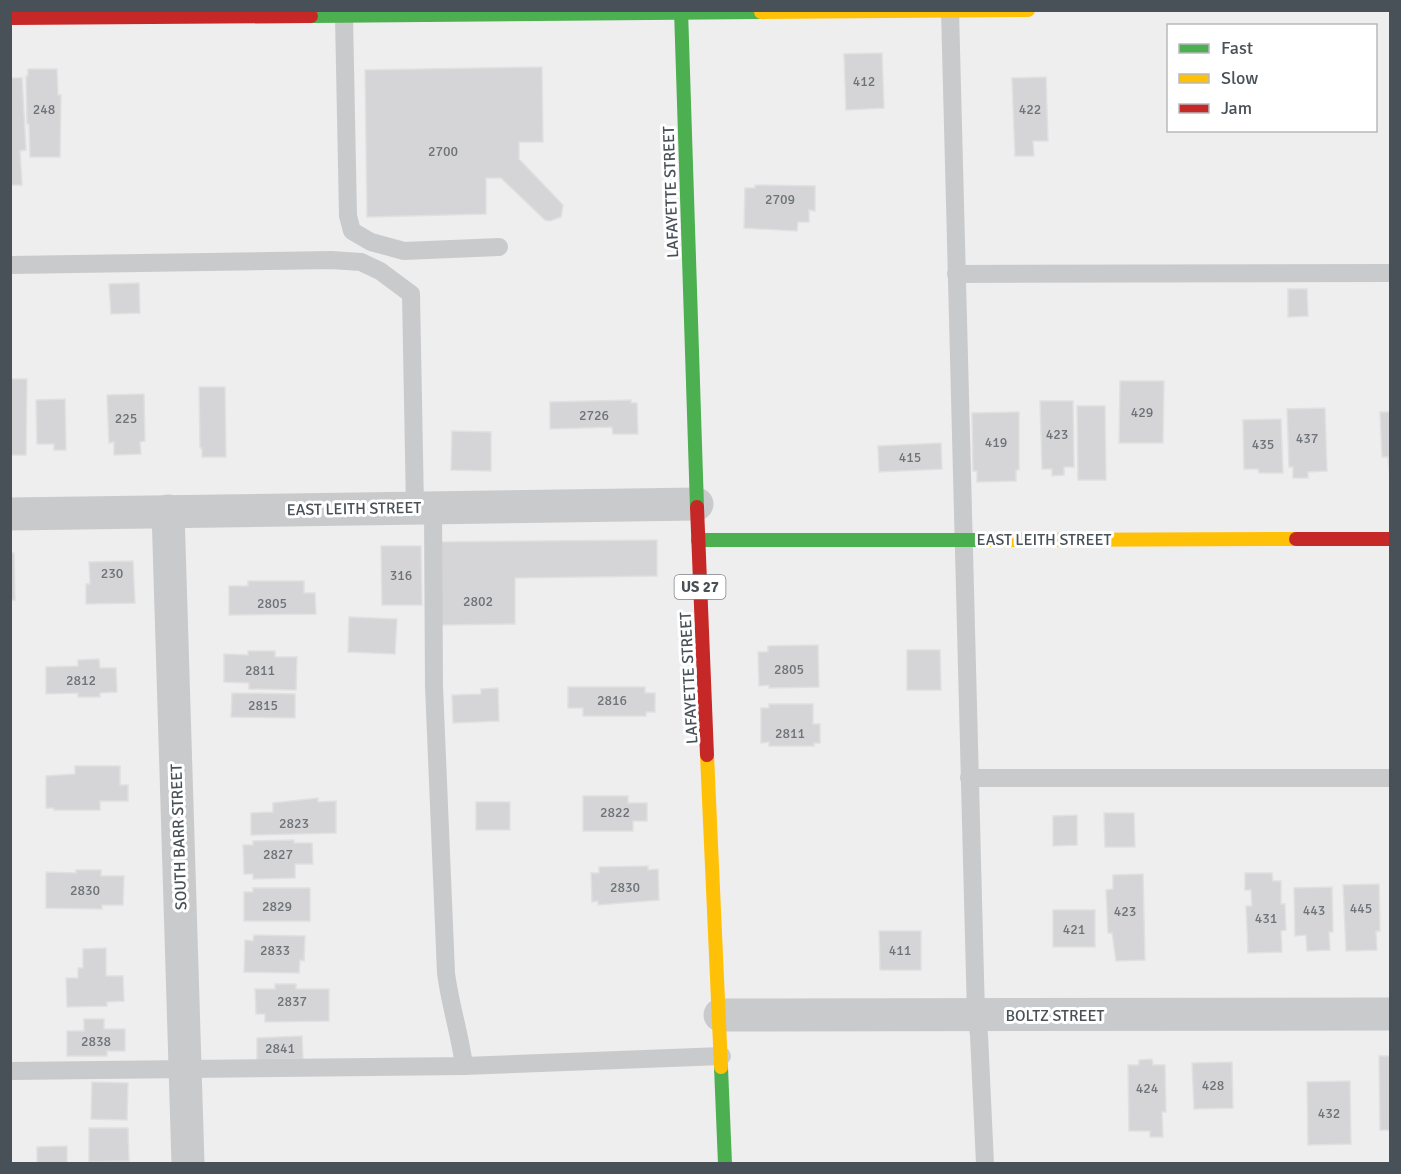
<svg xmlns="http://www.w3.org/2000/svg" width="1401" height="1174" viewBox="0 0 1401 1174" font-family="Signika,sans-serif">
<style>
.building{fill:#d5d5d7;stroke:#e0e0e1;stroke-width:1.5}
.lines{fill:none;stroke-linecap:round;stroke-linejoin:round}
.lane{stroke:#c9cacc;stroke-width:18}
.street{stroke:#c9cacc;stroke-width:33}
.fast{stroke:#4caf50;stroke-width:14}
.slow{stroke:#ffc107;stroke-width:14}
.jam{stroke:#c62828;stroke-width:14}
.labels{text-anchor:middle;stroke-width:6;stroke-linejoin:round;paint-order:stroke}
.number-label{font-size:14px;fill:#6d7379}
.shield{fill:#fff;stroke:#7f848a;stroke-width:1.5}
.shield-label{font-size:15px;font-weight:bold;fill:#485058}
.street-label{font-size:16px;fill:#485058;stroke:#fff}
</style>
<rect width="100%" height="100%" fill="#efeeee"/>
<!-- building -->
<g class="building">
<polygon points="882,53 884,108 846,110 844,54"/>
<polygon points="542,67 543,142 519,142 519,159 563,205 561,217 550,221 545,220 501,178 486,178 486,214 367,217 365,70"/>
<polygon points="28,69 57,69 58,95 61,95 60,157 30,157 29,124 27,124 26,76 28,76"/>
<polygon points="1046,77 1048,141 1033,141 1034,156 1015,156 1012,78"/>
<polygon points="10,78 22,78 26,150 20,151 22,185 10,185"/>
<polygon points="755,185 815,186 815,211 809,210 809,222 798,222 797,231 744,228 745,188 755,188"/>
<polygon points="139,283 140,313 111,314 109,284"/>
<polygon points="1288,289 1307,289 1308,316 1288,317"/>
<polygon points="10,379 27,379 26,455 10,455"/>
<polygon points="1120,381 1164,381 1163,443 1119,443"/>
<polygon points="199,387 225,387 226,457 202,457 202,448 200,448"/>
<polygon points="144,394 145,441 140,442 141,454 114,455 114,442 109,443 107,395"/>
<polygon points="65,399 66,450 54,450 54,444 37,444 36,400"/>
<polygon points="631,400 631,403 637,403 638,434 613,434 612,427 550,429 550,402"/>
<polygon points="1040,401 1073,401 1074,467 1064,467 1064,475 1052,476 1052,469 1042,469"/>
<polygon points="1077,406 1105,406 1106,480 1078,480"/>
<polygon points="1325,408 1327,471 1308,472 1308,478 1293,478 1293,467 1289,467 1287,409"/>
<polygon points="1019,412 1019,470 1016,470 1016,481 977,482 977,471 973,471 972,413"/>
<polygon points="1380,412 1390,412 1390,478 1388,457 1382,457"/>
<polygon points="1281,419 1283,473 1259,473 1258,469 1244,469 1243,420"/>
<polygon points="452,431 491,432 491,471 451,470"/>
<polygon points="941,443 942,469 879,472 878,446"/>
<polygon points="657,540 657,576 515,578 515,624 441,625 440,542"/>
<polygon points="381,546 421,546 422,605 382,605"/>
<polygon points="10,553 14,553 15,600 10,600"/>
<polygon points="133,561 135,603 86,604 86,584 90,584 89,562"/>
<polygon points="248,581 304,581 304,593 315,593 316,614 229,615 229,586 248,586"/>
<polygon points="349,617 397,619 395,654 348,652"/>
<polygon points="818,645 819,687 769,688 769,685 759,686 758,652 768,652 768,646"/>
<polygon points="907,650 940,650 941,690 907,690"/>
<polygon points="248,651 275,651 275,657 297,657 296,690 249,689 249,683 224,682 224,654 248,655"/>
<polygon points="99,659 100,668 116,668 117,692 100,693 100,697 78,697 78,693 46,694 46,667 78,666 78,660"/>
<polygon points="568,687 645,687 645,693 655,693 655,712 646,712 646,716 583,716 583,708 568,708"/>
<polygon points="498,688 499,721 453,723 452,695 481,694 481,689"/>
<polygon points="232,693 295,694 295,718 231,717"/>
<polygon points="769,704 813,704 813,724 820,724 820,743 814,743 814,746 769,746 769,742 761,743 761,708 769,708"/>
<polygon points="75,766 120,766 120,785 128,785 128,801 100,801 100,810 54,810 54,808 46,808 46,776 75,774"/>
<polygon points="583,796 628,796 628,803 647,803 647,821 633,821 633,831 583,831"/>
<polygon points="318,798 318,802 336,801 336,833 251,835 251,813 273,812 273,803"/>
<rect x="476" y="802" width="34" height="28"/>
<polygon points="1104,813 1134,813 1135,847 1105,847"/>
<polygon points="1077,815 1077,845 1053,846 1053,816"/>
<polygon points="294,840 294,843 312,843 313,864 295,864 295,878 253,879 253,874 244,874 243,845 253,845 253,841"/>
<polygon points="648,866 648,870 658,869 659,900 598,905 598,901 592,902 591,873 599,873 599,867"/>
<polygon points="76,870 101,870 101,876 124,876 123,905 102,905 102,909 46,908 46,872 76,873"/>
<polygon points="1245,873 1272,873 1273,881 1281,881 1281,904 1285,904 1286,930 1281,931 1282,952 1248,953 1246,906 1252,906 1251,890 1245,890"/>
<polygon points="1143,874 1145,960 1116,961 1112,933 1108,933 1106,890 1113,889 1113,875"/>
<polygon points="1379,884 1380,931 1376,931 1377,950 1346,951 1343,885"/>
<polygon points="1332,887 1333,932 1329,932 1330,950 1307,951 1306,935 1295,936 1294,888"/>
<polygon points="253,888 310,888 310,921 244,921 244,892 253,892"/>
<rect x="1053" y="910" width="42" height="37"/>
<polygon points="879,931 921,931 921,970 880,970"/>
<polygon points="254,935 305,936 304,961 300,960 299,973 244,972 245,940 253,941"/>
<polygon points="106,948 106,976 123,976 124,1001 107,1002 107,1006 67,1007 66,978 78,978 78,968 83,968 83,949"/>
<polygon points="275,984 296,984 296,989 329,989 329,1021 265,1022 265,1014 256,1014 255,989 275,989"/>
<polygon points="84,1019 104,1019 104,1029 125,1029 125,1051 107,1051 107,1056 67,1056 67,1031 84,1031"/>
<polygon points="302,1036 303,1059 257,1060 257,1038"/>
<polygon points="1379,1056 1390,1056 1390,1130 1380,1130"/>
<polygon points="1152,1059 1153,1065 1165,1065 1166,1112 1162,1112 1163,1137 1150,1137 1150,1131 1129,1131 1128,1065 1139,1065 1139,1060"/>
<polygon points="1232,1062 1233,1108 1194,1109 1192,1063"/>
<polygon points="1350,1081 1351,1144 1308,1145 1307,1082"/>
<polygon points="92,1082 128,1083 127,1120 91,1119"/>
<polygon points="89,1128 128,1128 129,1161 89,1162"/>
<polygon points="67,1146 67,1164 37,1164 37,1147"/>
</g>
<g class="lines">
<!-- lane -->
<g class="lane">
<polyline points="950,10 976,1015 979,1035 985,1164"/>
<polyline points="344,16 348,216 352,231 371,242 404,251 499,247"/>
<polyline points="10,265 331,260 361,262 380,271 411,294 415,508"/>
<polyline points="956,274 1390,273"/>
<path d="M433,507L434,686L446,973C450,1005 460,1034 464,1066"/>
<polyline points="969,778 1390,778"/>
<polyline points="10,1071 464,1066 722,1056"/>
</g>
<!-- street -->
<g class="street">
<polyline points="168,511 188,1164"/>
<polyline points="10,514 697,504"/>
<polyline points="720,1015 1390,1014"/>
</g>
<!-- fast -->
<g class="fast">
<polyline points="681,10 697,507"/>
<polyline points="311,16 761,12"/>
<polyline points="698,540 984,540"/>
<polyline points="721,1067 725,1164"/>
</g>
<!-- slow -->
<g class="slow">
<polyline points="761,12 1028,10"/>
<polyline points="984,540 1296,539"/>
<polyline points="707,755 721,1067"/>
</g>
<!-- jam -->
<g class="jam">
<polyline points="10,18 311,16"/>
<polyline points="697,507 707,755"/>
<polyline points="1296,539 1390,539"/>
</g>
</g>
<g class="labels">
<!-- number labels -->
<g class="number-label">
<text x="864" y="86">412</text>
<text x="44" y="114">248</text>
<text x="1030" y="114">422</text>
<text x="443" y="156">2700</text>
<text x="780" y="204">2709</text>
<text x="1142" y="417">429</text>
<text x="594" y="420">2726</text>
<text x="126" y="423">225</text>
<text x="1057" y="439">423</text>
<text x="1307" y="443">437</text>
<text x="996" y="447">419</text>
<text x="1263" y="449">435</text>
<text x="910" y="462">415</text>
<text x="112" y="578">230</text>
<text x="401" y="580">316</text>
<text x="478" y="606">2802</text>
<text x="272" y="608">2805</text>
<text x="789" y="674">2805</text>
<text x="260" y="675">2811</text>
<text x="81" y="685">2812</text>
<text x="612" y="705">2816</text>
<text x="263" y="710">2815</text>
<text x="790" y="738">2811</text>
<text x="615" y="817">2822</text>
<text x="294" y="828">2823</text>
<text x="278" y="859">2827</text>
<text x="625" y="892">2830</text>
<text x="85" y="895">2830</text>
<text x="277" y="911">2829</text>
<text x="1361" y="913">445</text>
<text x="1314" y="915">443</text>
<text x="1125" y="916">423</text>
<text x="1266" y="923">431</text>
<text x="1074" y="934">421</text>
<text x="275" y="955">2833</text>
<text x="900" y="955">411</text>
<text x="292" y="1006">2837</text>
<text x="96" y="1046">2838</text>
<text x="280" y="1053">2841</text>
<text x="1213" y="1090">428</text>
<text x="1147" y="1093">424</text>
<text x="1329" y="1118">432</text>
</g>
<!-- shield labels -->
<rect class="shield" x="674.5" y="575" width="51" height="24" rx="4.5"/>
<g class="shield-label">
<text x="700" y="592">US 27</text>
</g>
<!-- street labels -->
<g class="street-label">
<text transform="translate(670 192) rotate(-92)" y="6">LAFAYETTE STREET</text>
<text transform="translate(354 508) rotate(-1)" y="6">EAST LEITH STREET</text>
<text x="1044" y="545">EAST LEITH STREET</text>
<text transform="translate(688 678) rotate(-93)" y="6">LAFAYETTE STREET</text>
<text transform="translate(178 837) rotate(-92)" y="6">SOUTH BARR STREET</text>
<text x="1055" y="1021">BOLTZ STREET</text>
</g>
</g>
<!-- border -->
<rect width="1401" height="1174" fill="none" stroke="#485058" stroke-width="24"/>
<!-- legend -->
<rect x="1167" y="24" width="210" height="108" fill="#ffffff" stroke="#b6b9bc" stroke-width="1.5"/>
<rect x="1179" y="44" width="30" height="9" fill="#4caf50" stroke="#b6b9bc" stroke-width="1.5"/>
<text x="1221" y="54" font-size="18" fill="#485058">Fast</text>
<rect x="1179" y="74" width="30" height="9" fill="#ffc107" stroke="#b6b9bc" stroke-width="1.5"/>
<text x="1221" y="84" font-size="18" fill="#485058">Slow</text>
<rect x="1179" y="104" width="30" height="9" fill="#c62828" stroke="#b6b9bc" stroke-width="1.5"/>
<text x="1221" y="114" font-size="18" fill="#485058">Jam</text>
</svg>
